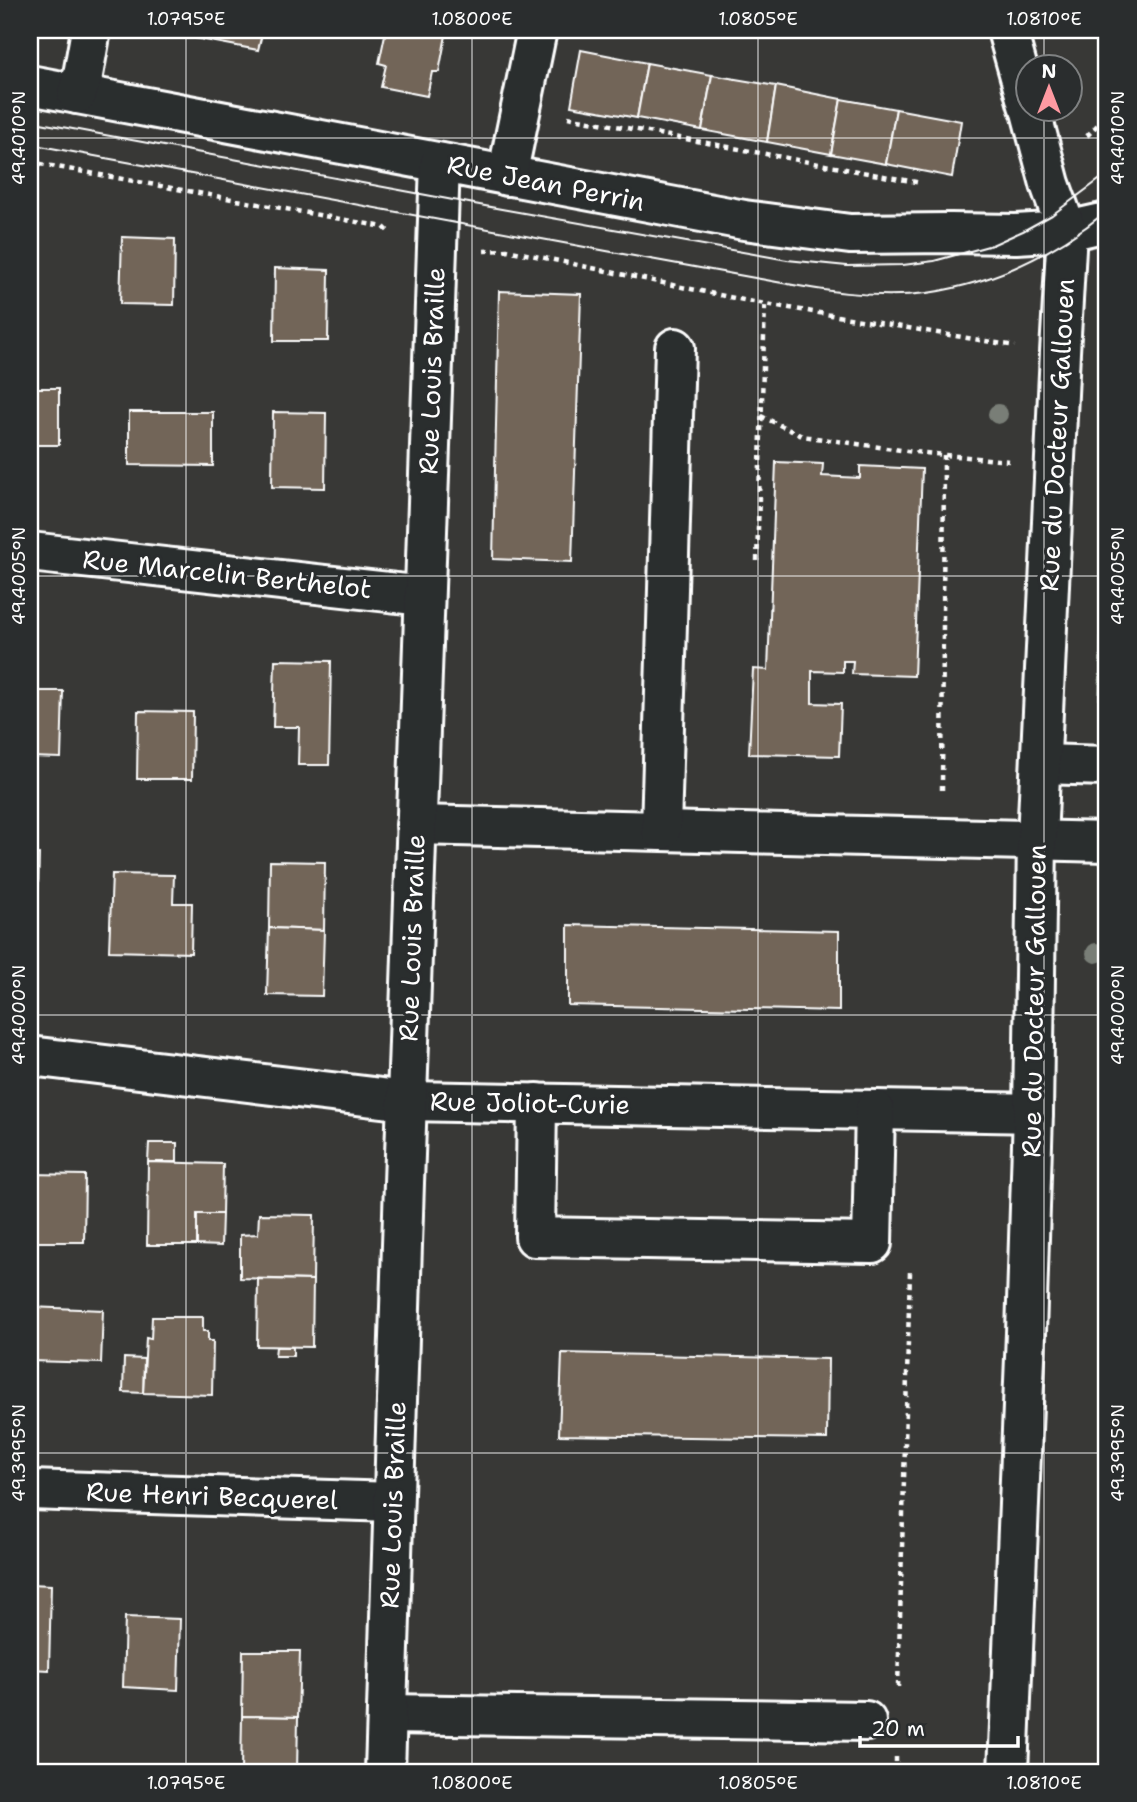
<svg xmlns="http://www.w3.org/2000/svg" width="1137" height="1802" viewBox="0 0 1137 1802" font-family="'Shantell Sans',sans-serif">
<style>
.green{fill:#5e7059;stroke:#aeb8ac;stroke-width:2}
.building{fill:#726558;stroke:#fff;stroke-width:2}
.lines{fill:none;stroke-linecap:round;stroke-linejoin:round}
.minor-casing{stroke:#fff;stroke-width:44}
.path{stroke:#fff;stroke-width:4.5;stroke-dasharray:5 5;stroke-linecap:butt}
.minor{stroke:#2a2d2e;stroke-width:38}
.tram{stroke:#fff;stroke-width:2}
.tree{fill:#797e77}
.ticks{fill:none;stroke:#fff;stroke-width:2;stroke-opacity:0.45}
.labels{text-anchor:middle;stroke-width:6;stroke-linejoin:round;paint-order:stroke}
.street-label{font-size:26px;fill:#fff;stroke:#2a2d2e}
.neatline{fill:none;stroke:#fff;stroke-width:2.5}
.ticks-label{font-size:18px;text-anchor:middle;fill:#fff}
</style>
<rect width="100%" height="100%" fill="#383836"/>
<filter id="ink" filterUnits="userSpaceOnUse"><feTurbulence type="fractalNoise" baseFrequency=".0143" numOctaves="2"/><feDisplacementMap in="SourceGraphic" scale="14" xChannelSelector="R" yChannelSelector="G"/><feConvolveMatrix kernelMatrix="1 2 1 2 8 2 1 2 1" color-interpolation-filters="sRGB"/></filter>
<g filter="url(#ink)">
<!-- green -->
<polygon class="green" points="1107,376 1107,714 1099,712"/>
<!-- building -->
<g class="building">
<polygon points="163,30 263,30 258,50 163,32"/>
<polygon points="386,30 447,30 439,72 432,72 427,96 381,87 386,65 379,63"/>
<polygon points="581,50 647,63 637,118 571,106"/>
<polygon points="647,63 712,75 702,130 637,118"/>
<polygon points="712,75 776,86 767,142 702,130"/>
<polygon points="776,86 841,99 831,154 767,142"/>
<polygon points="841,99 896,109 886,164 831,154"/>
<polygon points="896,109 961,121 952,177 886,164"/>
<polygon points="122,237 175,239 174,305 120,304"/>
<polygon points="275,268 329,270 328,341 274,341"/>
<polygon points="499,291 581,294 572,562 493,559"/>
<rect x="30" y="388" width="29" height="57"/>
<polygon points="129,412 213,412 213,466 129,465"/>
<polygon points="273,412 326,413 325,488 272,487"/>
<polygon points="776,462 823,464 822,476 860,478 860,466 922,469 914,676 852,674 853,661 843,661 843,672 812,671 812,703 841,704 839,756 749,754 753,669 768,670"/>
<polygon points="275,660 331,661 329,765 298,765 299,727 273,727"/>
<polygon points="30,691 63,691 61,758 30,757"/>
<polygon points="138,711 193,712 192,779 137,779"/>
<polygon points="39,854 38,893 30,892 30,855"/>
<polygon points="270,861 325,862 324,930 269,928"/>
<polygon points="112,874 174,875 173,903 192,903 191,953 109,951"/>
<polygon points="568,925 839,931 839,1011 568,1005"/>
<polygon points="269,928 324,930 322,996 267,995"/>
<polygon points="149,1143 177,1143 177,1162 148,1162"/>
<polygon points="148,1162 223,1164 222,1214 197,1214 197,1245 147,1245"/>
<polygon points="30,1174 85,1175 84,1242 30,1242"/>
<polygon points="197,1214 222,1214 221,1246 197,1245"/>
<polygon points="259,1214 314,1215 313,1280 240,1278 240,1235 258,1234"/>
<polygon points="258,1279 313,1280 312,1347 257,1346"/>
<polygon points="30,1307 103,1310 101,1363 30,1361"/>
<polygon points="152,1317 203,1317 203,1331 208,1331 208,1341 213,1341 212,1395 143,1393 146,1338 151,1339"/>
<polygon points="276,1347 293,1347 293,1356 275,1356"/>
<polygon points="562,1353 828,1359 827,1439 559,1435"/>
<polygon points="124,1358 144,1359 143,1393 123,1392"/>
<polygon points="30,1584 51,1585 49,1670 30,1669"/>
<polygon points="125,1617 180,1619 178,1690 123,1687"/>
<polygon points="243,1651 300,1651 298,1717 242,1716"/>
<polygon points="242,1716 298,1717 297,1772 241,1772"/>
</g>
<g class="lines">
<!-- minor casing -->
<g class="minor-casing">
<g id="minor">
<polyline points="1007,30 1028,105"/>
<polyline points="30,85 744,220 850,234 950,233 1016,234 1067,231 1107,222"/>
<polyline points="77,94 83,75 91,30"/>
<polyline points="507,176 537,30"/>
<polyline points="30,552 424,596"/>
<polyline points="1041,764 1107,766"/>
<polyline points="416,825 1107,842"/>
<polyline points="661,830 675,348"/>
<polyline points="30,1056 407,1101 1033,1113"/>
<polyline points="537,1103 535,1237 872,1243 875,1110"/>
<polyline points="30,1490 393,1502"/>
<polyline points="387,1714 866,1721"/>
<polyline points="385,1772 404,1183 440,163"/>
<polyline points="1008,1772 1026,1333 1033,1113 1037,839 1060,352 1067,231 1050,184 1030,108"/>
</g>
</g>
<!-- path -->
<g class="path">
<polyline points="568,117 921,183"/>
<polyline points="1087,136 1107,115"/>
<polyline points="30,162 384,227 389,232"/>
<polyline points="484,251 507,250 748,301 1015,346"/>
<polyline points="761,416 802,436 914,452 1009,461"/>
<polyline points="757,561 765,304"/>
<polyline points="942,790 944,455"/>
<polyline points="898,1687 910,1272"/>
<polyline points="846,1767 846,1772 896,1772"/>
<polyline points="896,1772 896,1755"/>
</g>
<!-- minor -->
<use href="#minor" class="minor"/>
<!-- tram -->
<g class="tram">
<polyline points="30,121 485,206 787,260 847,266 903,265 934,261 992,245 1023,231 1052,215 1107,174"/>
<path d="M30,144C224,180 418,216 612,252C663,261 714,271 766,280C819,290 873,300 927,293C994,283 1055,253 1107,211"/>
</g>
</g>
<!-- trees -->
<g class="tree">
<circle cx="998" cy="414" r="10"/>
<circle cx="1096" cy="953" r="10"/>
</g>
</g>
<!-- ticks -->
<path class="ticks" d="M186,30V1772M472,30V1772M758,30V1772M1044,30V66M1044,108V1772M30,138H1107M30,576H1107M30,1015H1107M30,1453H1107"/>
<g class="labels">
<!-- street labels -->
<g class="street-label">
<text transform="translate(546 183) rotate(11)" y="9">Rue Jean Perrin</text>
<text transform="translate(432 371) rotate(-88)" y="9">Rue Louis Braille</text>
<text transform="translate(1057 435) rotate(-87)" y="9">Rue du Docteur Gallouen</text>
<text transform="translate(227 574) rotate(6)" y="9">Rue Marcelin Berthelot</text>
<text transform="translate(412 938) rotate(-88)" y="9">Rue Louis Braille</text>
<text transform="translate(1034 1001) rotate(-89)" y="9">Rue du Docteur Gallouen</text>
<text transform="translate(530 1103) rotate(1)" y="9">Rue Joliot-Curie</text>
<text transform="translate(212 1496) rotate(2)" y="9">Rue Henri Becquerel</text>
<text transform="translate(393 1505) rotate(-88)" y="9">Rue Louis Braille</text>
</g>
</g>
<!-- margin -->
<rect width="1137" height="1802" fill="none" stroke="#2a2d2e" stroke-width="77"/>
<!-- north arrow -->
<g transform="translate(1049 88)"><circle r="33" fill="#2a2d2e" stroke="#7f8182" stroke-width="2"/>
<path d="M0-5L12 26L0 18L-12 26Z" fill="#ff9aa2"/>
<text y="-10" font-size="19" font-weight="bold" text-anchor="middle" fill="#ffffff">N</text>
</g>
<!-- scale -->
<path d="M860 1736v10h158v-10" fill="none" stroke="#ffffff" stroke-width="3.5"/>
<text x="871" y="1736" font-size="21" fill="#ffffff" stroke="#2a2d2e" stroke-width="5" paint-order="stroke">20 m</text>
<rect x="38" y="38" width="1060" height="1726" class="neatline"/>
<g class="ticks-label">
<text x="186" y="25">1.0795°E</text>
<text x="472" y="25">1.0800°E</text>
<text x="758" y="25">1.0805°E</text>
<text x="1044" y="25">1.0810°E</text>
<text transform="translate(19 138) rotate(-90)" y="6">49.4010°N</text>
<text transform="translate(1118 138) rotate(-90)" y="6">49.4010°N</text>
<text transform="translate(19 576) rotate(-90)" y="6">49.4005°N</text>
<text transform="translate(1118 576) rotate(-90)" y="6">49.4005°N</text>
<text transform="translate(19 1015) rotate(-90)" y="6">49.4000°N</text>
<text transform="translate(1118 1015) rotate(-90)" y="6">49.4000°N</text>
<text transform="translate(19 1453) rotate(-90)" y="6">49.3995°N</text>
<text transform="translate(1118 1453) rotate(-90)" y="6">49.3995°N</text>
<text x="186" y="1789">1.0795°E</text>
<text x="472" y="1789">1.0800°E</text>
<text x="758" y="1789">1.0805°E</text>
<text x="1044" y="1789">1.0810°E</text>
</g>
</svg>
